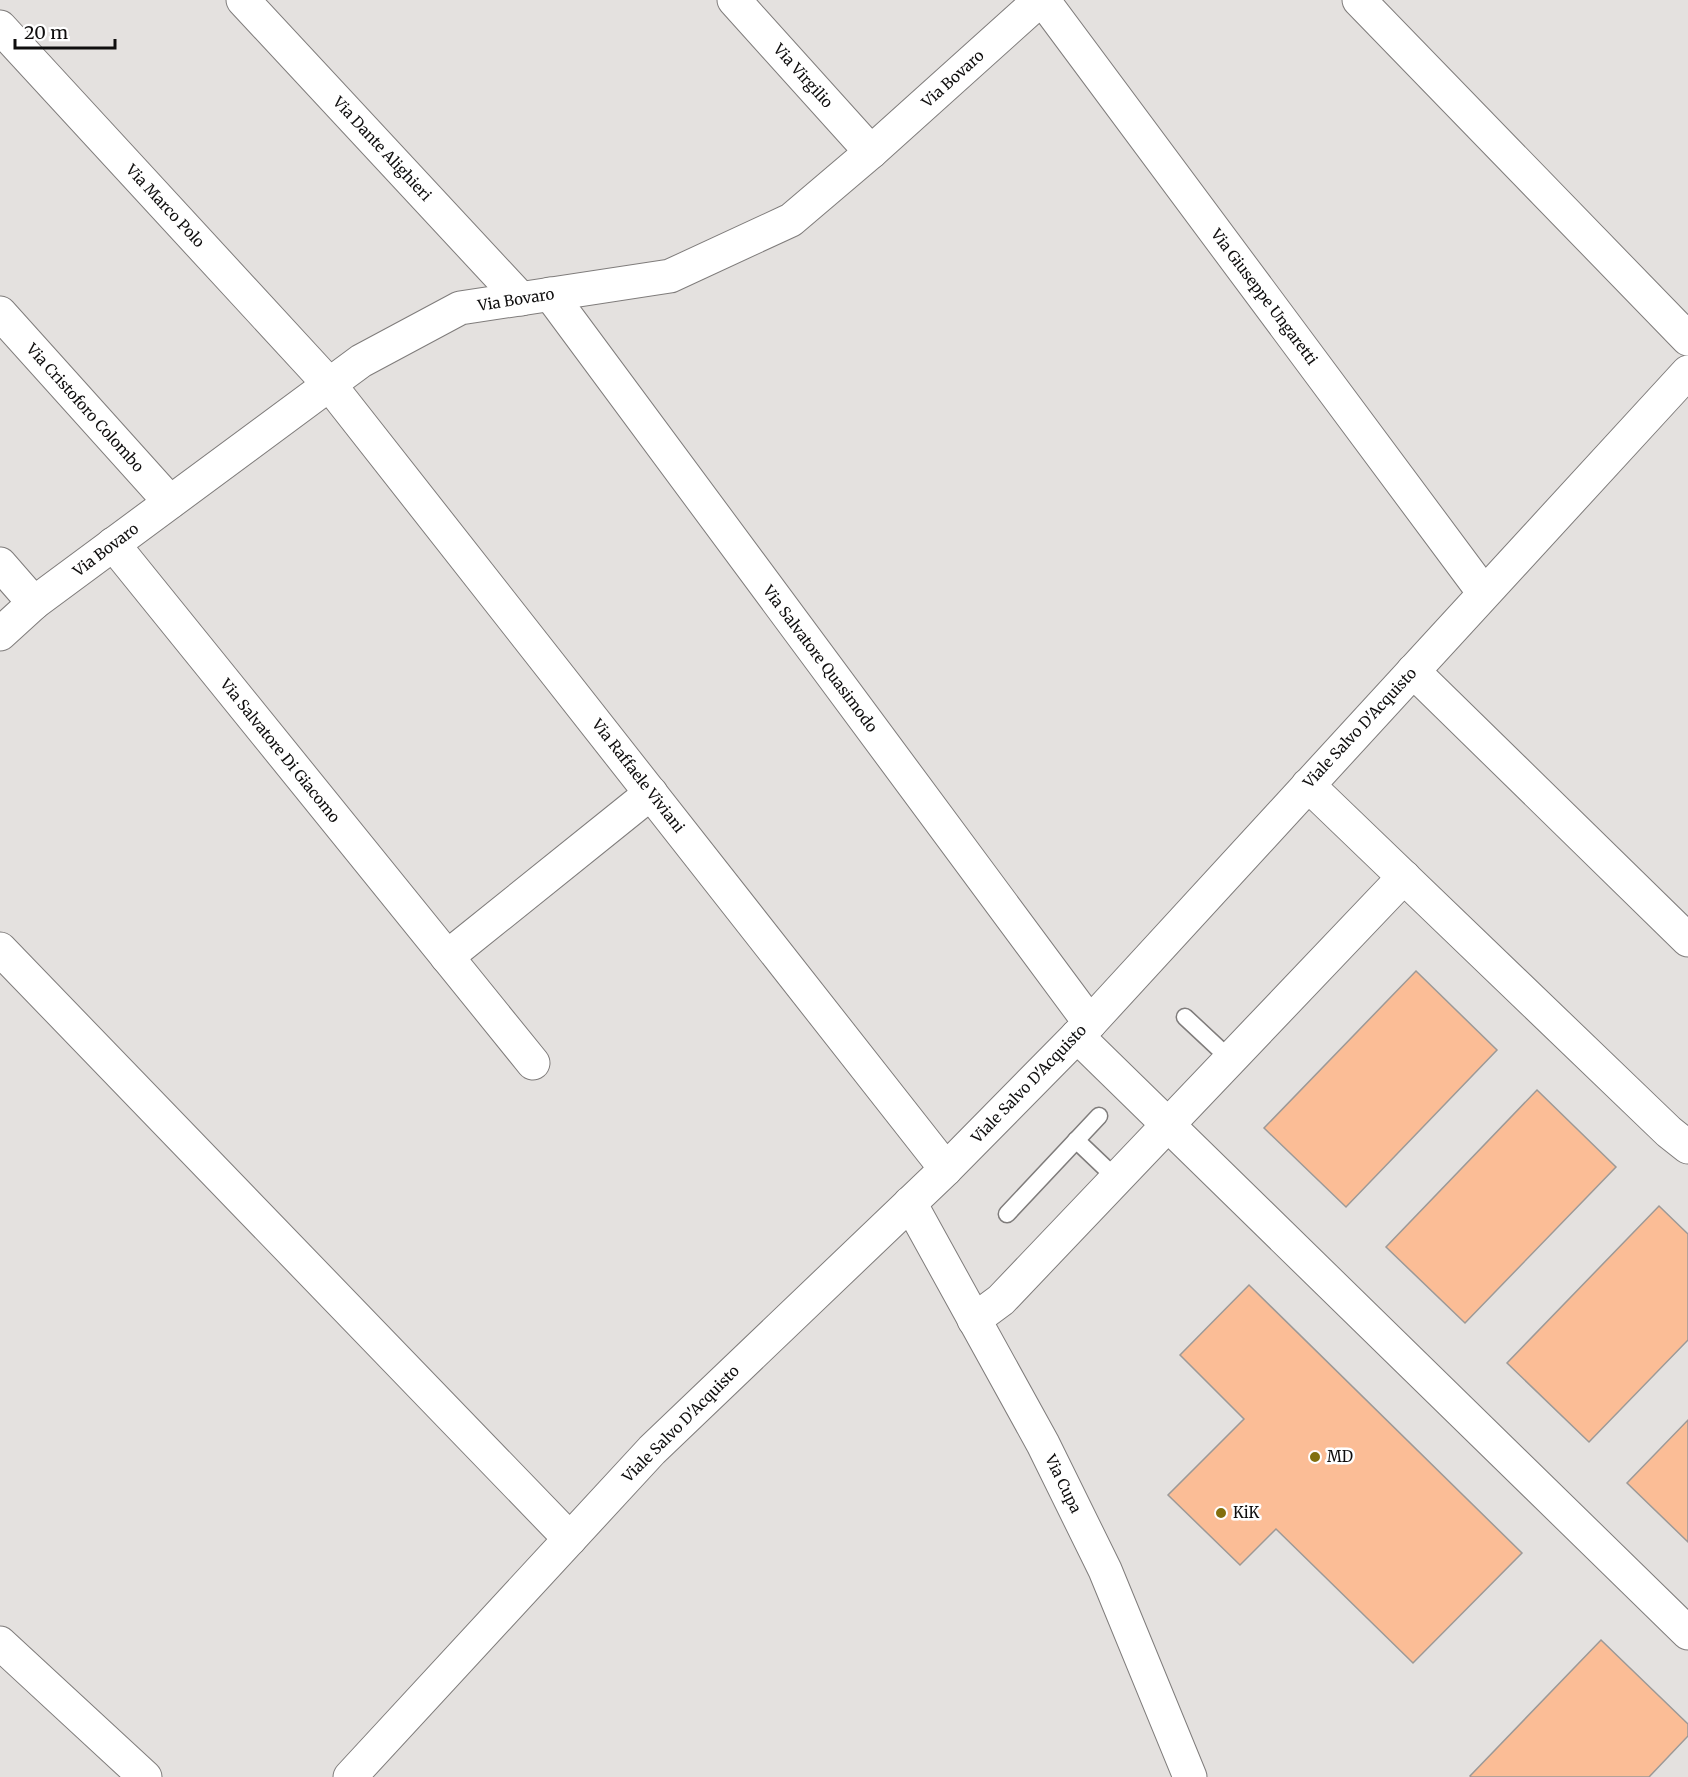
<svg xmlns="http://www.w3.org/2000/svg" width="1688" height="1777" viewBox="0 0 1688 1777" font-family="Merriweather,serif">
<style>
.building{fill:#fbbd96;stroke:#9c9997;stroke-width:1.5}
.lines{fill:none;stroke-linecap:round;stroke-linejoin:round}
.lane-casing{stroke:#7f7c7b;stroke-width:19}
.street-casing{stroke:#7f7c7b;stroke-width:35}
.lane{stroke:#fff;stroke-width:16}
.street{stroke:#fff;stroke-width:33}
.poi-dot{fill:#826f0e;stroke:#fff;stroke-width:2}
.labels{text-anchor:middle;stroke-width:5;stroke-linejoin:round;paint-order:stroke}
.street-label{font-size:15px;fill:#0f0e0e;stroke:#fff}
.poi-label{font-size:15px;fill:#0f0e0e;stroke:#fff;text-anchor:start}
</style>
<rect width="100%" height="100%" fill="#e4e1df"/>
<!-- building -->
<g class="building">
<polygon points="1416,971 1497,1050 1346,1207 1264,1128"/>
<polygon points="1537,1090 1616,1167 1465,1323 1386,1247"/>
<polygon points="1659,1206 1688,1234 1688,1340 1589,1442 1507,1363"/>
<polygon points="1249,1285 1522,1553 1413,1663 1276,1529 1240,1565 1168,1495 1244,1419 1180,1355"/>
<polygon points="1688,1420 1688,1542 1627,1483"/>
<polygon points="1601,1640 1688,1724 1688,1736 1649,1777 1471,1777 1470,1776"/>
</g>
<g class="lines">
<!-- lane casing -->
<g class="lane-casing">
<g id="lane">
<polyline points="1185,1017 1230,1059"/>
<polyline points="1076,1140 1117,1179"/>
<polyline points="1007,1214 1099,1116"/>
</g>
</g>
<!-- street casing -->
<g class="street-casing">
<g id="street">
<polyline points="243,0 521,299"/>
<polyline points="734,0 871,152"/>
<polyline points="1043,0 1484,593"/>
<polyline points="1359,0 1688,339"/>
<polyline points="0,27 329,384 946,1169"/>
<polyline points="550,294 1090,1023"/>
<polyline points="0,313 170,502"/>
<polyline points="113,544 533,1063"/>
<polyline points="0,564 34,603"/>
<polyline points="0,634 34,603 361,361 460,308 670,276 791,220 871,152 1040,0"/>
<polyline points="1413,671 1688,940"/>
<polyline points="1308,785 1669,1132 1688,1147"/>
<polyline points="0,949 570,1539"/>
<polyline points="447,957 651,793"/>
<polyline points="1077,1036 1688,1633"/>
<polyline points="910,1203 1043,1444 1105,1570 1190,1777"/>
<polyline points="974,1320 1001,1300 1404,877"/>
<polyline points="0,1643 145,1777"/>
<polyline points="350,1777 652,1450 946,1169 1090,1023 1688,372"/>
</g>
</g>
<!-- lane -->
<use href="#lane" class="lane"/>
<!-- street -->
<use href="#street" class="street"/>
</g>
<!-- markers -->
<g class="poi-dot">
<circle cx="1315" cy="1457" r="6"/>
<circle cx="1221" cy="1513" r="6"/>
</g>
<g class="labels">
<!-- street labels -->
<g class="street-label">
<text transform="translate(803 76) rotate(48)" y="5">Via Virgilio</text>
<text transform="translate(953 79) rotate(-42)" y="5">Via Bovaro</text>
<text transform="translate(382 149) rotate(47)" y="5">Via Dante Alighieri</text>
<text transform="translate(165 206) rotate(47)" y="5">Via Marco Polo</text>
<text transform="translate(1264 297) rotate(53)" y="5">Via Giuseppe Ungaretti</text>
<text transform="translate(516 300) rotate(-9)" y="5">Via Bovaro</text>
<text transform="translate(85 408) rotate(48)" y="5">Via Cristoforo Colombo</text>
<text transform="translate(106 550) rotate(-37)" y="5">Via Bovaro</text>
<text transform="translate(820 659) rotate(53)" y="5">Via Salvatore Quasimodo</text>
<text transform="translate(1360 728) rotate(-47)" y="5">Viale Salvo D'Acquisto</text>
<text transform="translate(280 751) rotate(51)" y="5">Via Salvatore Di Giacomo</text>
<text transform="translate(638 776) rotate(52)" y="5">Via Raffaele Viviani</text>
<text transform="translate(1029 1084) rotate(-46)" y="5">Viale Salvo D'Acquisto</text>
<text transform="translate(681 1424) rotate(-45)" y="5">Viale Salvo D'Acquisto</text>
<text transform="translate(1063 1484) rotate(64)" y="5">Via Cupa</text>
</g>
<!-- poi labels -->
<g class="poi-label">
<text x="1327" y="1462">MD</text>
<text x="1233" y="1518">KiK</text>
</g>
</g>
<!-- scale -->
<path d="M15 39v9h100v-9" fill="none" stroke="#0f0e0e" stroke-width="3"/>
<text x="24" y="39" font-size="18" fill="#0f0e0e" stroke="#ffffff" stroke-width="4.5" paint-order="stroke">20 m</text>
</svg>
